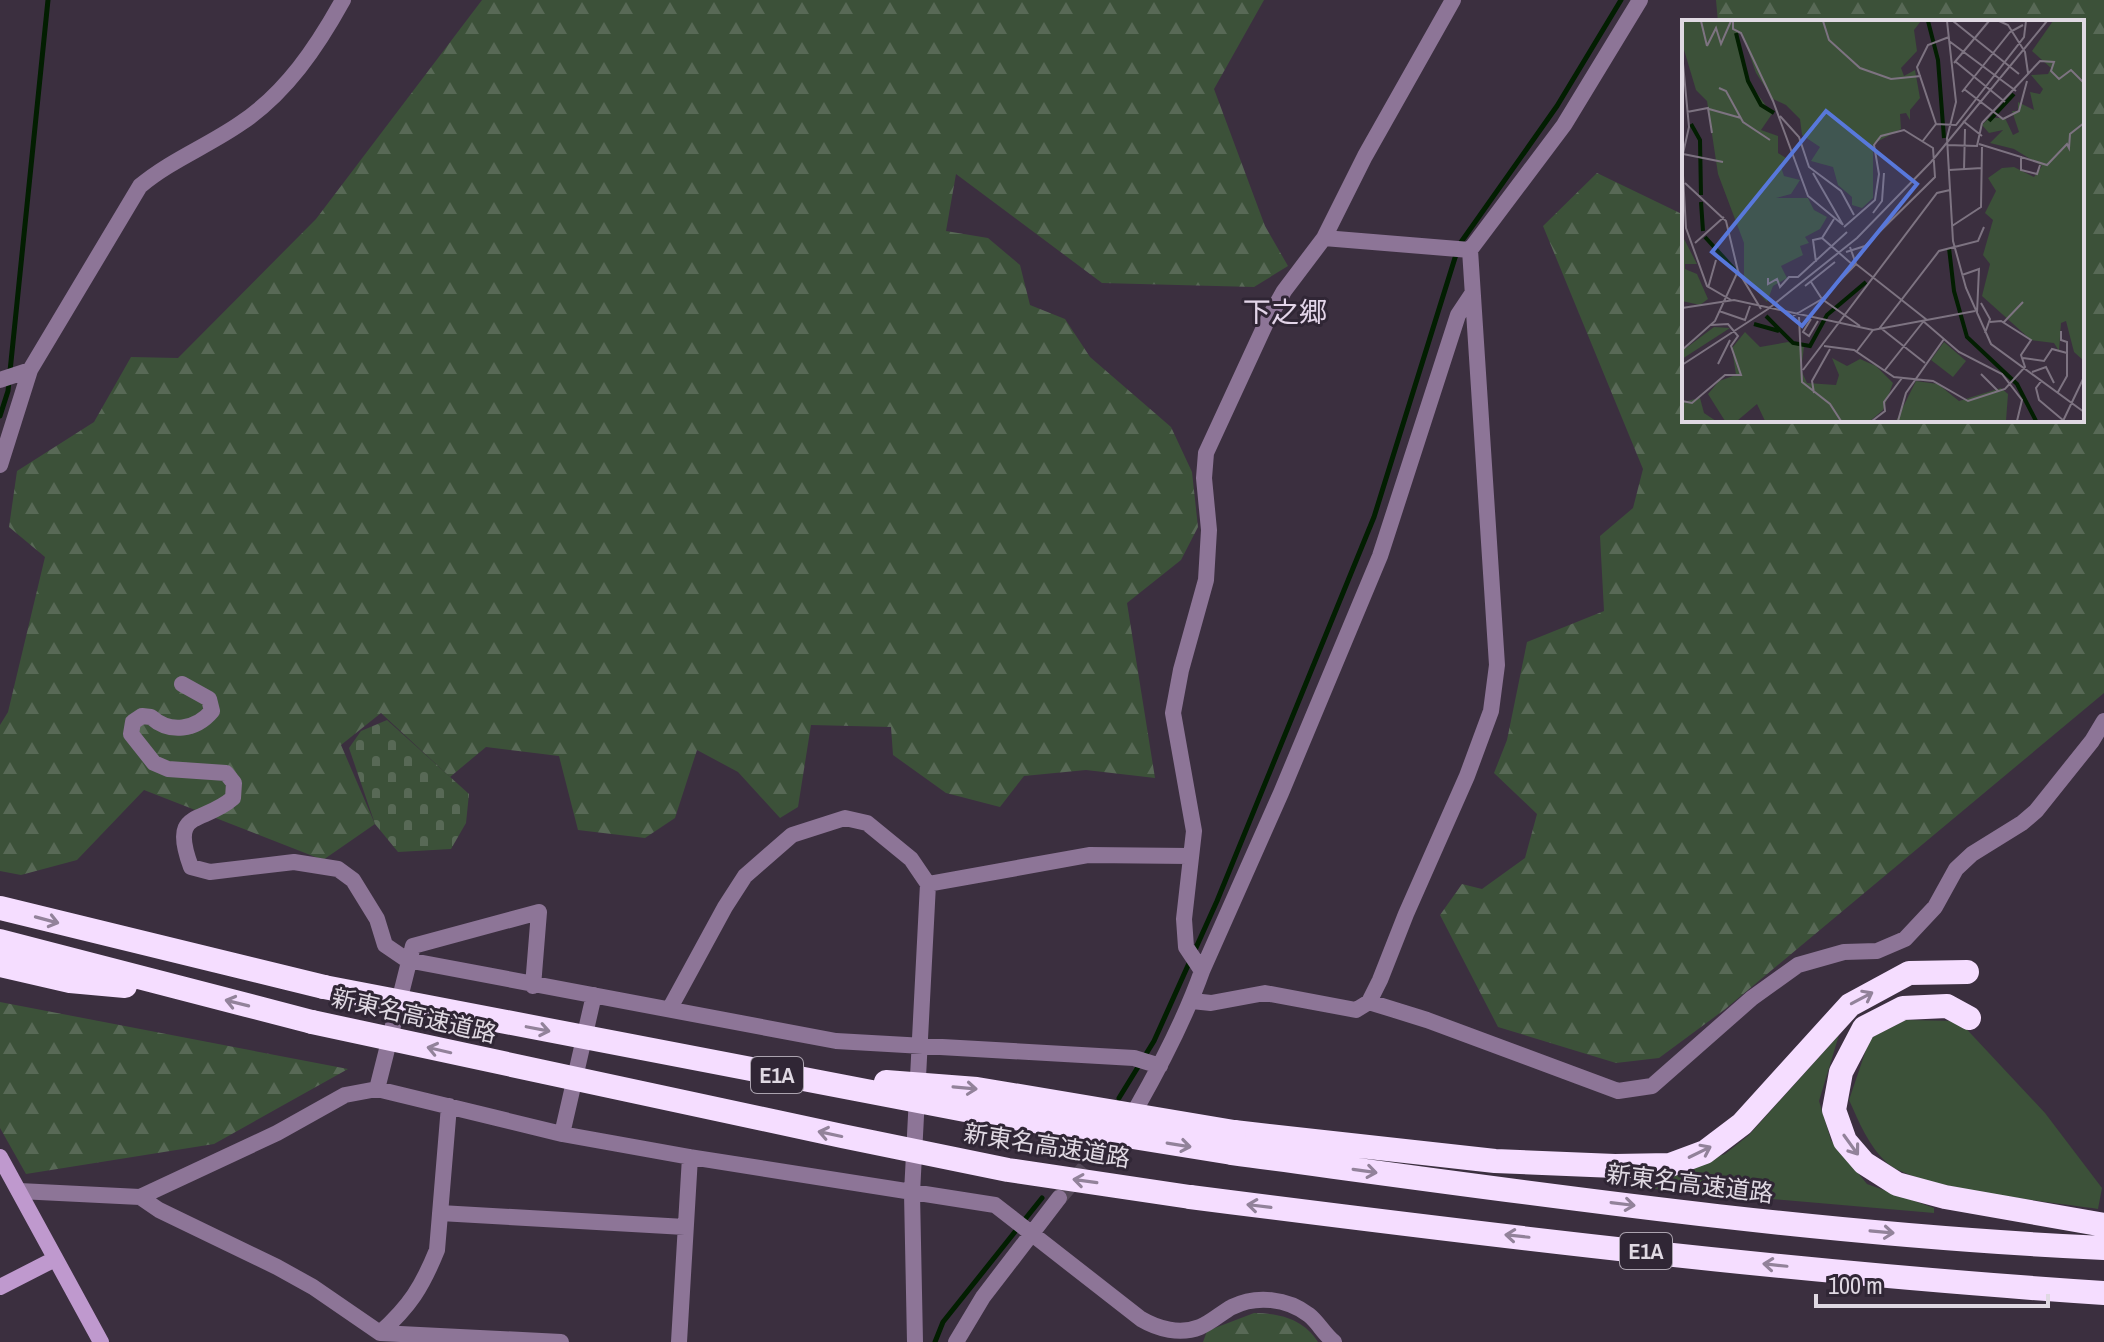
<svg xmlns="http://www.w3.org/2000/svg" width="2104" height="1342" viewBox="0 0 2104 1342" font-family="'Archivo Narrow','Noto Sans JP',sans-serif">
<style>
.grass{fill:#3c5139}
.forest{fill:url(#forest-firs)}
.cemetery{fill:url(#cemetery-stones)}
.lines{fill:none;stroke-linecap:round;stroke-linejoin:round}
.stream{stroke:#021e01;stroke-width:5}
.street-tunnel{stroke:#544858;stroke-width:16;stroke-dasharray:16 8;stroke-linecap:butt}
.street{stroke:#8d7597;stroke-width:16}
.secondary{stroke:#bf99ce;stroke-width:16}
.highway{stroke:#f5ddff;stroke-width:24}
.highway-bridge{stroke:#f5ddff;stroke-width:24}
.oneway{stroke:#92829a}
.labels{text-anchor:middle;stroke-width:6;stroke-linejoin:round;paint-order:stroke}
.shield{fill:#302635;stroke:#aba3af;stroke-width:2}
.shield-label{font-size:22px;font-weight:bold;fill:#e0d9e3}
.street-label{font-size:24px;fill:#e0d9e3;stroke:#302635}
.quarter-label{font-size:28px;fill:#e3d5e9;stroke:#302635}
.inset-river{fill:none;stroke:#021e01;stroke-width:4}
.inset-road{fill:none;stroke:#7d7381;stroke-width:2}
.view{fill:#5878db;fill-opacity:0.15;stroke:#5878db;stroke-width:4}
.inset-edge{fill:none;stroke:#e0d9e3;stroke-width:4}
</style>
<defs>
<pattern id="forest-firs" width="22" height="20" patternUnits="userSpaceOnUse" patternTransform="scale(2)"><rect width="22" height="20" fill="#3c5139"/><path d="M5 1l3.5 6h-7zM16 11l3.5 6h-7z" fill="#586956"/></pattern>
<pattern id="cemetery-stones" width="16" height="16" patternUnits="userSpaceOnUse" patternTransform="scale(2)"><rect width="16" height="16" fill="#3c5139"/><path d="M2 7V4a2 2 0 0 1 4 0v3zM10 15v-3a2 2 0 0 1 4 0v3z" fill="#586956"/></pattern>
</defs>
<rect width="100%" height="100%" fill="#3b2f3f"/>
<!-- grass -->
<path class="grass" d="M1906 1020 1959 1021 2045 1113 2102 1188 2098 1209C2053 1202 1917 1189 1887 1163 1869 1147 1859 1122 1849 1100L1870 1038Z
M1839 1035 1819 1101 1831 1140 1867 1184 1934 1208V1213L1655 1189 1656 1179 1725 1154 1749 1135Z"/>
<!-- forest -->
<path class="forest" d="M482 0H1264L1214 89 1265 226 1288 266 1254 287 1102 283 956 174 946 231 988 238 1020 265 1030 305 1065 319 1090 357 1171 427 1192 472 1198 527 1181 560 1127 603 1155 778 1086 770 1024 776 1000 807 946 793 893 755 891 727 811 725 798 807 780 818 738 772 697 750 675 818 645 838 578 830 559 756 486 747 450 777 381 713 341 745 375 824 323 860 144 790 77 860 21 875 0 871V725L8 712 45 557 9 527 17 471 94 422 131 357 178 358 316 219Z
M1716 0H2104V693L1724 1010 1659 1058 1616 1063 1498 1027 1440 915 1462 884 1482 889 1525 858 1537 814 1494 773 1507 740 1527 642 1604 611 1600 536 1633 508 1643 469 1543 226 1597 173 1684 215V420H2082V22H1718Z
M0 1002 348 1069 214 1144 26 1174 0 1128Z
M1254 1313C1279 1313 1304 1319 1318 1342H1203L1207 1331Z"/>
<!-- cemetery -->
<path class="cemetery" d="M387 720 469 794 466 823 451 849 398 852 375 824 349 748 361 731Z"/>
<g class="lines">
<!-- stream -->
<path class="stream" d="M0 416 8 391 48 0
M1119 1098 1154 1041 1217 901 1374 517 1459 245 1557 106 1621 0
M935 1342 943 1322 1042 1198"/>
<!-- street-tunnel -->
<path class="street-tunnel" d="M1059 1198 1118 1129"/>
<!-- street -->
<path class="street" d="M1324 238 1470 250
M0 380 30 370
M0 465 30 370 140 186C171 160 208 146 241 123 286 93 317 47 343 0
M182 684 209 699 212 711C196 730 170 734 151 717L142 716 133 722 131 734 154 763 168 769 226 773 234 783 233 798C202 825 169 808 191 867L210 872 294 862 338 869 353 880 377 919 385 945 407 960 836 1041 1134 1058 1160 1066
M928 884 1089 855 1189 856
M1202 971 1186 947 1184 919 1194 831 1173 713 1181 670 1206 580 1209 530 1204 478 1206 453 1266 323 1284 291 1324 238 1365 156 1453 0
M1192 1001 1211 1003 1265 993 1356 1010 1369 1002 1380 980 1406 914 1467 776 1491 711 1497 665 1470 250 1564 125 1640 0
M1369 1002 1427 1020 1618 1091 1652 1086 1752 998 1798 965 1844 952 1877 951 1905 939 1935 907 1956 869 1972 854 2022 823 2036 811 2092 741 2104 721
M670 1008 725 907 745 876 792 835 845 818 867 823 911 859 928 884 912 1193 915 1342
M377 1089 562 1134 690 1157 995 1205 1141 1319C1158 1329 1180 1335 1200 1327 1212 1322 1221 1313 1232 1307 1256 1295 1287 1298 1309 1315 1318 1322 1324 1334 1334 1342
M1137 1107C1162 1063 1185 1019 1202 971L1281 793 1380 556 1458 315 1472 294
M562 1134 594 995
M19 1191 140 1197 277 1133 345 1095 377 1089 413 946 539 912 533 986
M140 1197 159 1210 277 1267 313 1287 380 1333 561 1342
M440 1213 685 1227
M380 1333C410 1306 422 1287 437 1250L449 1106
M679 1342 690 1157
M956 1342 983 1297 1059 1198"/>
<!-- secondary -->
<path class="secondary" d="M0 1157 101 1342
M0 1287 55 1259"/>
<!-- highway -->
<path class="highway" d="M0 908 324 987
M0 941 312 1022
M0 965 70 981 125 986
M1969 1018 1947 1006 1903 1008 1864 1028 1841 1072 1834 1110 1845 1141 1864 1163 1897 1184 1945 1197 2104 1225
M1234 1132 1495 1161 1615 1166 1670 1165 1705 1152 1742 1124 1850 1005 1909 973 1967 972
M1232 1153C1522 1192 1812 1235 2104 1248
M1190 1197C1494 1236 1799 1273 2104 1293"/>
<!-- highway-bridge -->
<path class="highway-bridge" d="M324 987 965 1110 1232 1153
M312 1022 842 1136 1008 1170 1190 1197
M886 1082 977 1089 1234 1132"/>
</g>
<!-- one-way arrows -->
<defs><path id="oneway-shaft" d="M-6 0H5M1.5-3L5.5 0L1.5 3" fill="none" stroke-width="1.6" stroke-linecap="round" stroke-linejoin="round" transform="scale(2)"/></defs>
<g class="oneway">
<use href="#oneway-shaft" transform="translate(47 920) rotate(15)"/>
<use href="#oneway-shaft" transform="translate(1862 998) rotate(-28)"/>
<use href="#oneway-shaft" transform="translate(237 1003) rotate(-166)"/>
<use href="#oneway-shaft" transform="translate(538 1029) rotate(11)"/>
<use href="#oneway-shaft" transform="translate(439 1050) rotate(-167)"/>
<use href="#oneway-shaft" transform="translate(965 1088) rotate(5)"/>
<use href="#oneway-shaft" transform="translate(830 1134) rotate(-168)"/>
<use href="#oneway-shaft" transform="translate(1179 1145) rotate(9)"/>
<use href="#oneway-shaft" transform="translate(1851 1145) rotate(54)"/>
<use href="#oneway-shaft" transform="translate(1700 1152) rotate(-26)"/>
<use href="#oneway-shaft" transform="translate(1365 1171) rotate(8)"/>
<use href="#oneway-shaft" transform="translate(1085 1181) rotate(-172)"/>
<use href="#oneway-shaft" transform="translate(1623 1204) rotate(7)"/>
<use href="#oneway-shaft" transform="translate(1259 1206) rotate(-173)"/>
<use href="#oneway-shaft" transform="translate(1882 1232) rotate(5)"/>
<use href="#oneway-shaft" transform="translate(1517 1236) rotate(-174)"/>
<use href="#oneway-shaft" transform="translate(1775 1265) rotate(-174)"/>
</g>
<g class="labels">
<!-- shield labels -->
<g class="shield">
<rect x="751" y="1057" width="52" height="36" rx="6"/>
<rect x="1620" y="1233" width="52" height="36" rx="6"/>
</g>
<g class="shield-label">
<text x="777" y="1083">E1A</text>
<text x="1646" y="1259">E1A</text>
</g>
<!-- street labels -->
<g class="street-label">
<text transform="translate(414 1016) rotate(13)" y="8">新東名高速道路</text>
<text transform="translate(1047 1146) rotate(9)" y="8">新東名高速道路</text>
<text transform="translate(1690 1184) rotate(7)" y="8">新東名高速道路</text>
</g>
<!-- quarter labels -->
<g class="quarter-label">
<text x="1285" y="322">下之郷</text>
</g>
</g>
<!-- overview -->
<g transform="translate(1682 20)">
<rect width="402" height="402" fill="#3b2f3f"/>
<path d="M262 322 284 341 271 357 249 340Z" fill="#3c5139"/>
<path d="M0 1H239L232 10 235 31 219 48 222 56 233 50 238 78 228 90V100L224 93 218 94 219 109 191 124V178L180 188 170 185V177L156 165 151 147 129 141 138 127 120 115 118 99 104 85 91 79 74 53 60 13 54 14 66 61 90 94 79 110 96 116V133L104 138 98 144 102 156 118 160 109 174 94 178H126L132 190 145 197 138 209 123 217 127 223 118 226 121 235 99 246 105 258 91 266 85 282 62 257V223L36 154 25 81 14 70 0 23ZM371 1H402V341L392 332 384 301 379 303 377 331 372 323 349 320 300 276 308 244 301 235 311 200 303 193 314 171 306 158 320 148 332 147 352 157 360 146 332 129 308 123 321 110 307 113 300 105 307 98H323L331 115 337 112 330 91H336V82L352 90 348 72 358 74 361 69 349 55 366 54 369 48 350 31ZM0 215 15 244H3V249L15 254 26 279 18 285 0 281ZM32 307 48 308 0 339V331ZM63 312 78 327 106 322 122 327 119 350 125 363 154 365 157 355 150 338 165 346 178 339 194 346 211 363 201 390 188 401H83L75 384 55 401H43L26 374 37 361 54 355 50 328ZM234 361 256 364 277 381 319 368 326 374 324 401H214ZM18 378 22 393 34 401H0V382Z" fill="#3c5139"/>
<path class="inset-river" d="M246 1 256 40 262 118M54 13 66 61 79 85 92 93M307 101 332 74M9 104 18 120 19 175M19 182 21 211M23 217 54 251M267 228 272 271 285 317 335 364 354 401M84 296 111 323 128 326 145 295 184 262M72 304 97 311"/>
<path class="inset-road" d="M19 1 25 26M51 1V9L59 13 91 81 126 176 160 204M141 1 147 20 178 48 209 59 239 56M265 1 274 82 265 118 271 221 284 268 309 324 402 392M271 1 337 54M317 1 326 5 343 32 346 53M267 21 334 71M25 26 34 8 39 24 49 1M0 33 7 107 0 138 4 208 25 266 49 280M274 42 323 82M272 43 307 1M37 68 44 71 61 102 88 120M282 69 321 99 337 91 345 61M280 72 328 12 341 5M27 89 59 98M5 92 26 88 30 113M98 96 117 117 127 147 159 171 172 195M281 101 300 116M300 103 358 41 372 42 369 51 377 59 389 50 402 63M254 104 235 47 246 25 267 17M240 122 254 104 274 105 342 17 344 1M297 124 365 145 385 124 387 128 388 114 402 103M265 125 295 126 300 103M1 134 41 142M339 136V150L355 154 358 145M267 150 300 148M282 150 283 109M131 153 161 205M3 163 44 201 56 251 79 289M191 193 200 181 202 153M270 206 299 187 300 127M162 207 193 180 197 154 192 125 199 116 222 110 251 128 253 157 183 226 164 232M140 218 171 245M13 223 42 197M168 227 174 244 245 300M134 242 131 220 140 218 152 199M280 255 297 249 295 293M86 258V264L95 259 98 267 107 257H116L165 212M129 262 140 279 178 306M123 266 153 242M26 268 34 240M299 283 308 299 303 313M0 288 52 280 191 310 293 291M37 291 63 300 68 286M111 296 140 279 174 244M117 297 120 362 148 384 159 401M129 299 121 312 127 316 136 301M241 301 277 332 320 354 340 380 335 401M321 303 341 282M197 309 257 231 296 221 302 207M200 309 243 343M142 326 172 330 212 357 251 361 286 381 323 369 343 347 339 335 349 320 319 301 308 302M0 330 33 301 56 251M175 331 191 310M341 338 362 341 370 329 385 333M36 344 48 320M0 345 86 289 175 218 249 142 365 1M121 350 255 173 268 170M203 350 241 302M350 352 364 347 372 363M299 354 316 371M360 360 354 368 357 380 382 401M376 372 385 356V322L379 320V311M132 373 130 361 148 329M0 381 10 383 43 355H59L49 326 56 316 46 304 29 305M190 401 203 391 202 382 220 358M216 401 224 373 262 319M381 401 402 357"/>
<path class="view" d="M144 91 235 164 120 306 30 232Z"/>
<rect width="402" height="402" class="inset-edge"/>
</g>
<!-- scale -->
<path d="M1816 1294v12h232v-12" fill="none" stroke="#e0d9e3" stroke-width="4"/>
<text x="1828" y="1294" font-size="24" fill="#e0d9e3" stroke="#302635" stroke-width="6" paint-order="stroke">100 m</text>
</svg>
